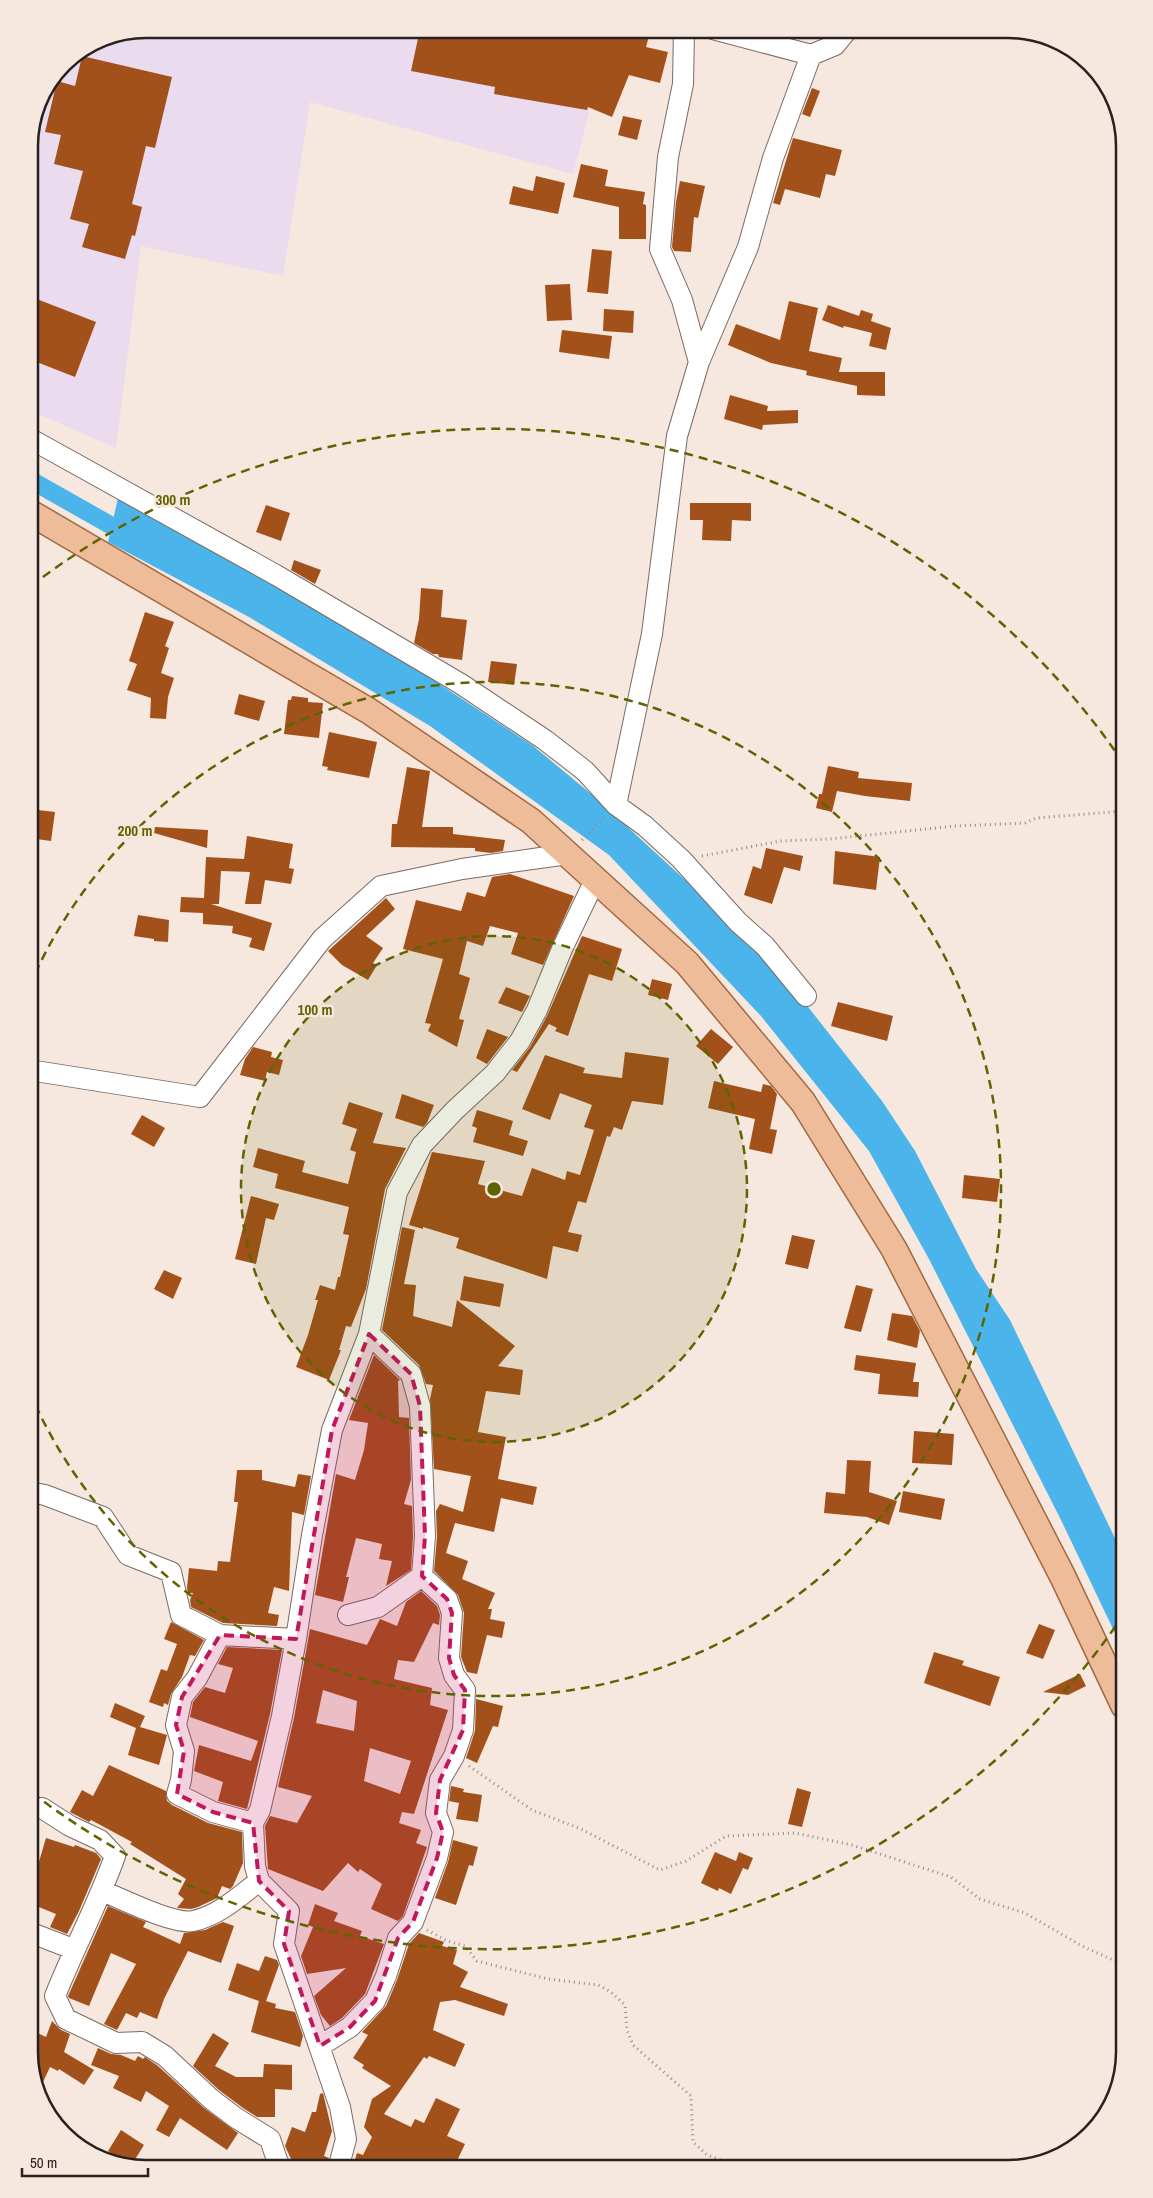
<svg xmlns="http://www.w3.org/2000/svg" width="1153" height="2198" viewBox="0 0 1153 2198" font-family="'Archivo Narrow',sans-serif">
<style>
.industrial{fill:#eadbee}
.water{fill:#4bb4eb}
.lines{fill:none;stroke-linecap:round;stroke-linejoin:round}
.canal{stroke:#4bb4eb;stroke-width:18}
.building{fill:#a2511b;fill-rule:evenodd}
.minor-casing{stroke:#796c65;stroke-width:22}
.major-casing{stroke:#a16942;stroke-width:28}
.path{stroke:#958b85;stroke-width:3;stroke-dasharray:1 4;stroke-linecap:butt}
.minor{stroke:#fff;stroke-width:20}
.major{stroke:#eebc99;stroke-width:25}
.marked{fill:#c2185b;fill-opacity:0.2;stroke:#c2185b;stroke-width:4;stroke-dasharray:10 6;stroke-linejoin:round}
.ring{fill:none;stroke:#5e6400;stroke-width:2.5;stroke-dasharray:9 6}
.rim{fill:none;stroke:#27221f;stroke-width:2.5}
.centre{fill:#5e6400;stroke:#f6e7df;stroke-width:2.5}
.ring-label{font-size:15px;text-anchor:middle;font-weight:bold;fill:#5e6400;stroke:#f6e7df;stroke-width:5;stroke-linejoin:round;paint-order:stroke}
</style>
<rect width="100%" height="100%" fill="#f6e7df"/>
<!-- industrial -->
<path class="industrial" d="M145 29H611L573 174 310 102 283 276 141 246 116 448 29 410V138L38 100 63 63 101 38Z"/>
<!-- water -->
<path class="water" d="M118 498 383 647 532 745 596 798 709 902 790 984 882 1101 915 1151 976 1269 1010 1320 1124 1557V1652L1062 1522 929 1259 869 1151 761 1016 609 855 430 726 249 617 108 542Z"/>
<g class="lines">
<!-- canal -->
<path class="canal" d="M29 479 133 538"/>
</g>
<!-- building -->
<path class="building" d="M420 29H651L646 47 668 52 660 83 629 75 612 117 588 107 587 110 494 94 495 87 411 71Z
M82 56 172 77 155 148 146 146 132 204 142 207 135 236 132 235 125 259 82 247 89 224 70 219 83 171 54 164 61 135 45 132 57 81 75 86Z
M812 88 820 91 810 117 802 114Z
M623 116 642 120 637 140 618 135Z
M793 138 842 150 835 176 826 174 820 198 785 189 780 205 773 203Z
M581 164 608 170 605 186 645 192 643 204 646 205V239H619V207L573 197Z
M536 176 565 183 558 214 509 204 513 186 533 191Z
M680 181 705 186 698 218 694 217 691 252 674 251 672 247 676 202Z
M592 249 612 251 608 294 587 292Z
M570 284 572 320 547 321 545 285Z
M29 296 96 322 75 377 29 359Z
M789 301 818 308 809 351 842 358 839 372H885V396L857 395V386L806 375 807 371 771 363 728 345 736 324 780 340Z
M828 305 859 316 861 310 873 314 871 321 891 328 886 350 869 346 872 333 844 326 843 328 822 320Z
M604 309 634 311 633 333 603 331Z
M562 330 612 336 609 359 559 352Z
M730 395 768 406 767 411 798 410V423L763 425 762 430 724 419Z
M690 503H751V521L732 520 731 541 702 540 703 520H690Z
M266 505 290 513 281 541 256 532Z
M294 560 321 570 315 584 291 570Z
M421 588 443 590 441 617 467 620 462 660 439 657 438 654H433L414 643 419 619Z
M145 612 174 622 165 646 169 648 161 673 174 678 168 697 166 719 150 718 151 698 127 690 137 664 129 661Z
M491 661 517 664 514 685 488 682Z
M239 694 265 701 259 721 234 714Z
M292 696 308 698V702L323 703 319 738 284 734 288 700H291Z
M329 732 377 742 369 778 327 770 328 767 322 766Z
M828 766 859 772 858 778 912 783 910 801 865 796 837 791 832 812 816 808 819 794H822Z
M407 767 430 771 422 827H453V834L505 840 503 851 491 853 475 851V848L391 847 392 824H397Z
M29 809 55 812 51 841 29 838Z
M155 827 208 830 207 848 154 833Z
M247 836 293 844 289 868 294 869 291 884 265 880 261 904H245L250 872 221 871 219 904H211L272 923 264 951 249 947 252 938 232 933 233 926 203 924V913L180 912 181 897 204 898 206 857 244 859Z
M766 848 803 856 800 871 784 867 772 904 744 895 753 866 761 869Z
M835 851 880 857 876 890 833 884Z
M510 874 574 896 543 965 511 954 518 933 490 926 483 946 467 941 459 974 470 978 459 1019 464 1020 457 1047 428 1031 431 1024 425 1023 443 959 403 949 416 900 461 911 467 892 485 897 492 877Z
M386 898 395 909 366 936 383 948 373 963 377 965 368 980 342 965 328 951Z
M138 915 169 920 168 942 154 941V939L134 936Z
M582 936 622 949 612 981 589 974 568 1036 555 1031 557 1028 549 1024 517 1072 512 1070 530 1047 547 1016Z
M652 979 672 984 668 1000 648 995Z
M506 987 530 996 522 1012 498 1003Z
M838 1002 893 1016 887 1041 831 1026Z
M487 1029 508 1037 487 1064 476 1058Z
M711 1029 733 1047 718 1064 696 1046Z
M253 1047 272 1052 271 1057 283 1060 279 1075 267 1072 265 1081 240 1075 245 1059Z
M625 1052 669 1058 663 1105 632 1101 622 1130 614 1127 610 1137 607 1136 586 1203 578 1201 568 1232 582 1235 578 1252 553 1246 547 1279 456 1248 459 1238 423 1227V1229L409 1225 432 1152 485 1161 478 1184 522 1196 532 1168 565 1180 567 1171 580 1175 594 1130 584 1127 592 1105 560 1093 550 1120 522 1109 545 1055 585 1068 583 1073 622 1078Z
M714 1081 761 1092 763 1084 771 1086 777 1094 770 1129 777 1130 772 1154 749 1149 755 1119 708 1108Z
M402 1094 434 1105 427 1123 423 1127 395 1118Z
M349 1102 383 1113 373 1143 406 1148 385 1189 366 1289 351 1327 346 1326 339 1350H341L329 1380 296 1367 308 1335 318 1300H315L320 1285 335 1290 338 1277H340L349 1235 343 1234 349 1207 275 1188 278 1174 253 1167 258 1148 305 1161 302 1172 348 1184 356 1152 350 1150 357 1129 342 1124Z
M477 1110 513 1121 509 1135 528 1141 523 1156 473 1142 477 1128 472 1126Z
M142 1115 165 1128 154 1147 131 1134Z
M964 1175 1000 1179 997 1202 962 1198Z
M251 1196 279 1204 274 1220 266 1218 256 1264 235 1259Z
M402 1227 415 1230 404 1284 416 1285 413 1316 452 1327 457 1300 515 1346 498 1366 523 1370 520 1395 486 1391 478 1432 506 1437 498 1479 537 1487 533 1505 501 1498 494 1532 455 1523 446 1553 468 1561 462 1579 495 1593 488 1609H492L490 1619 505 1622 502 1638 487 1635 477 1674 467 1672 461 1657 464 1613 458 1595 434 1571 437 1537 436 1511 440 1504 463 1512 471 1476 434 1469 430 1399 433 1385 426 1384 419 1365 382 1330Z
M792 1235 815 1240 808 1269 785 1264Z
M164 1270 182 1278 173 1299 154 1289Z
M464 1276 504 1284 500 1307 460 1300Z
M856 1285 873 1289 861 1332 844 1328Z
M892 1313 912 1316 920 1331 917 1348 887 1340Z
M374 1355 400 1380 398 1381 399 1417 409 1418 411 1480 404 1504 412 1506 413 1536 411 1570 386 1586 392 1561 379 1559 382 1544 356 1538 346 1577H349L343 1602 315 1595 336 1474 355 1480 364 1450 368 1423 349 1420Z
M856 1355 916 1363 913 1382H919L918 1397 878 1394 880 1374 854 1370Z
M914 1431 954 1434 952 1465 912 1463Z
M847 1460 871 1461 869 1492 897 1501 889 1525 867 1517 824 1513 826 1492 845 1494Z
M237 1470H262V1480L295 1487 298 1474 311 1476 304 1515 292 1512 289 1591 274 1587 268 1613 279 1615 277 1626 223 1623 191 1607 190 1600 193 1593H188L187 1588 189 1568 217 1571 218 1561 230 1562 238 1502H234Z
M903 1491 945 1499 941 1520 899 1512Z
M421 1591 437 1606 440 1615 439 1625 433 1623 414 1662 398 1660 394 1679 432 1688 430 1705 448 1710 414 1814 402 1812 399 1823 421 1830 416 1843 427 1847 403 1916 398 1921 371 1909 382 1884 360 1869 358 1872 348 1863 323 1891 268 1869 265 1826 270 1816 297 1823 312 1796 278 1787 294 1718 310 1629 367 1645 380 1619 397 1626 406 1602ZM323 1690 357 1701 354 1731 316 1723ZM370 1748 411 1761 400 1794 364 1781Z
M171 1622 204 1640 195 1656 190 1655 182 1677 171 1694 168 1705 164 1703 163 1707 149 1702 161 1669 167 1671 177 1644 164 1639Z
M1039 1624 1055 1630 1043 1659 1026 1653Z
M227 1647 282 1650 270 1714 247 1809 218 1801 223 1782 194 1771 199 1745 251 1761 258 1741 190 1717 193 1702 205 1687 225 1693 233 1668 218 1664Z
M934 1652 964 1661 962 1665 1000 1677 990 1706 924 1683Z
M1080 1674 1086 1686 1068 1695 1043 1692Z
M476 1699 503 1706 498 1727 493 1726 477 1763 466 1758 475 1731Z
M115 1703 145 1716 140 1727 167 1735 159 1765 128 1755 136 1728 110 1717Z
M109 1765 166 1791 167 1801 172 1805 208 1823 242 1832 243 1863 233 1886 230 1889 222 1886 217 1898 198 1907 191 1909 177 1908 184 1899 178 1894 186 1879 130 1844 132 1842 91 1820 89 1822 70 1812 82 1790 93 1796Z
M451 1786 464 1789 463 1792 482 1795 478 1822 456 1819 459 1803 449 1801Z
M797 1788 811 1792 802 1827 788 1824Z
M46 1838 74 1847 75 1845 96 1853 101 1859 79 1911 67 1934 50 1927 56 1914 29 1903V1861L38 1865Z
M453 1840 478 1847 473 1866 469 1865 456 1905 435 1898 448 1862Z
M715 1852 736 1861 739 1852 753 1858 748 1870 743 1868 731 1894 719 1888 718 1891 701 1883Z
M315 1904 338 1913 334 1921 362 1931 360 1936 384 1944 365 1994 342 2018 330 2026 321 2015 314 1996 346 1968 307 1974 301 1956 313 1927 308 1925Z
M108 1906 146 1922 143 1927 180 1944 184 1933 205 1930 223 1922 234 1926 221 1963 188 1951 164 1999 157 2019 140 2012 137 2018 126 2013 117 2030 104 2024 136 1964 111 1953 89 2006 69 1998 68 1996Z
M419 1933 444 1942 442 1946 457 1950 453 1964 468 1972 460 1987 508 2004 504 2016 455 2000 440 2002 433 2030 465 2044 455 2067 429 2056 427 2059 424 2057 384 2114 411 2127 415 2119 424 2123 436 2098 460 2109 447 2136 465 2144 453 2169H444L428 2162 426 2169H352L357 2153 363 2155 372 2137 364 2127 372 2099 391 2086 362 2068 364 2065 353 2058 368 2035 362 2032 386 2006 397 1980 409 1944Z
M265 1956 277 1960 279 1965 266 2001 276 2004 275 2008 295 2012 303 2036 300 2047 251 2032 259 2001 228 1990 237 1963 259 1971Z
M52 2021 61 2030 70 2034 64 2052 94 2070 84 2085 59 2069 58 2071 50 2067 37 2095 29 2053V2029L46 2037Z
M213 2033 229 2043 215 2066 236 2077H263L264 2064 292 2065V2090L275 2089V2117H257L243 2108 219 2090 193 2066Z
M98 2048 111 2054 121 2055 135 2061 138 2056 143 2059 145 2057 158 2066 204 2108 238 2133 227 2150 180 2118 169 2137 156 2130 169 2106 146 2091 141 2102 113 2088 119 2076 91 2065Z
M323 2093 332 2131 324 2156 329 2158 324 2169H312L292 2161 285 2146 292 2127 305 2132 312 2112H316L320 2094Z
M121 2130 144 2145 131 2166 108 2151Z"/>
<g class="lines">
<!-- minor casing -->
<g class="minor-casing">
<path id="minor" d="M684 29 683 84 668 157 660 249 682 300 699 362
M713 29 811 55 835 45 848 29
M29 438 276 575 461 684 545 740 585 771 616 805 645 826 681 859 738 922 765 946 806 996
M616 805 652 634 677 436 699 362 748 247 773 158 811 55
M29 1070 200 1097 322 939 381 886 462 869 568 854
M29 1492 45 1495 103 1517 128 1555 171 1572 181 1615 220 1635
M348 1615 378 1607 422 1576
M42 1808 70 1826 100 1840 115 1856C98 1904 74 1948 55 1996L66 2019 116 2043 142 2042 165 2056 211 2099 236 2118 270 2139 278 2163 283 2169
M253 1823 213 1812 177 1794 181 1780 184 1751 176 1725 182 1697 197 1678 220 1635 296 1639
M102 1891C123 1899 173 1925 193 1921 218 1916 240 1896 259 1881
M29 1932 73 1949
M320 2046 350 2027 375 2001 386 1976 398 1938 413 1922 437 1858 443 1832 436 1813 440 1780 454 1756 463 1730 465 1690 454 1675 449 1658 452 1613 447 1599 422 1576 425 1536 420 1406 411 1374 369 1334
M338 2169 346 2139 340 2107 284 1944 289 1911 259 1881 255 1866 253 1823 260 1810 282 1716 296 1639 312 1535 332 1430 369 1334 397 1192 422 1145 455 1110 495 1073 520 1041 537 1010 562 949 595 880"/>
</g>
<!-- major casing -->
<g class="major-casing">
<path id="major" d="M29 512 369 711 531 821 687 963 803 1102 894 1249 1063 1577 1124 1706"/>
</g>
<!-- path -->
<path class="path" d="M582 840 604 818
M702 856 781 841 829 839 956 826 1025 823 1036 818 1124 811
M469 1766 532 1810 581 1829 660 1870 686 1861 726 1836 795 1833 852 1845 951 1877 980 1899 1025 1913 1082 1946 1124 1965
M427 1930 447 1941 465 1946 477 1961 548 1979 598 1985 611 1992 625 2005 627 2030 633 2045 691 2096 693 2142 707 2155 747 2169"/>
<!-- minor -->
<use href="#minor" class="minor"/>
<!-- major -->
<use href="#major" class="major"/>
</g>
<!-- marked area -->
<path class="marked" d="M369 1334 411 1374 420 1406 425 1536 422 1576 447 1599 452 1613 449 1658 454 1675 465 1690 463 1730 440 1780 436 1813 443 1832 437 1858 413 1922 398 1938 375 2001 350 2027 320 2046 284 1944 289 1911 259 1881 253 1823 213 1812 177 1794 184 1751 176 1725 182 1697 220 1635 296 1639 332 1430Z"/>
<!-- distance rings -->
<circle cx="494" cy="1189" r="253" fill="#5e6400" fill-opacity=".12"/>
<g class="ring">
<circle cx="494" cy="1189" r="253"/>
<path d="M29 987A507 507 0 1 1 29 1391"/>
<path d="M1124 1614A760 760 0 0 1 31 1792M31 586A760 760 0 0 1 1124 764"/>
</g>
<!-- crop -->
<path d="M0 0H1153V2198H0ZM146 38H1008A108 108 0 0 1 1116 146V2052A108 108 0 0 1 1008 2160H146A108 108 0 0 1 38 2052V146A108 108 0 0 1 146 38Z" fill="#f6e7df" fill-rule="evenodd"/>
<path class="rim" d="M146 38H1008A108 108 0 0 1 1116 146V2052A108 108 0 0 1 1008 2160H146A108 108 0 0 1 38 2052V146A108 108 0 0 1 146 38Z"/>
<circle cx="494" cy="1189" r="8" class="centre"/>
<g class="ring-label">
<text x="173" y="505">300 m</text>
<text x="135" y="836">200 m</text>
<text x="315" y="1015">100 m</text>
</g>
<!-- scale -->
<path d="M22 2168v8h126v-8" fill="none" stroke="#27221f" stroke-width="2.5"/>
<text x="30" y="2168" font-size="15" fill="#27221f" stroke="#f6e7df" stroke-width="4" paint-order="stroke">50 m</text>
</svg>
